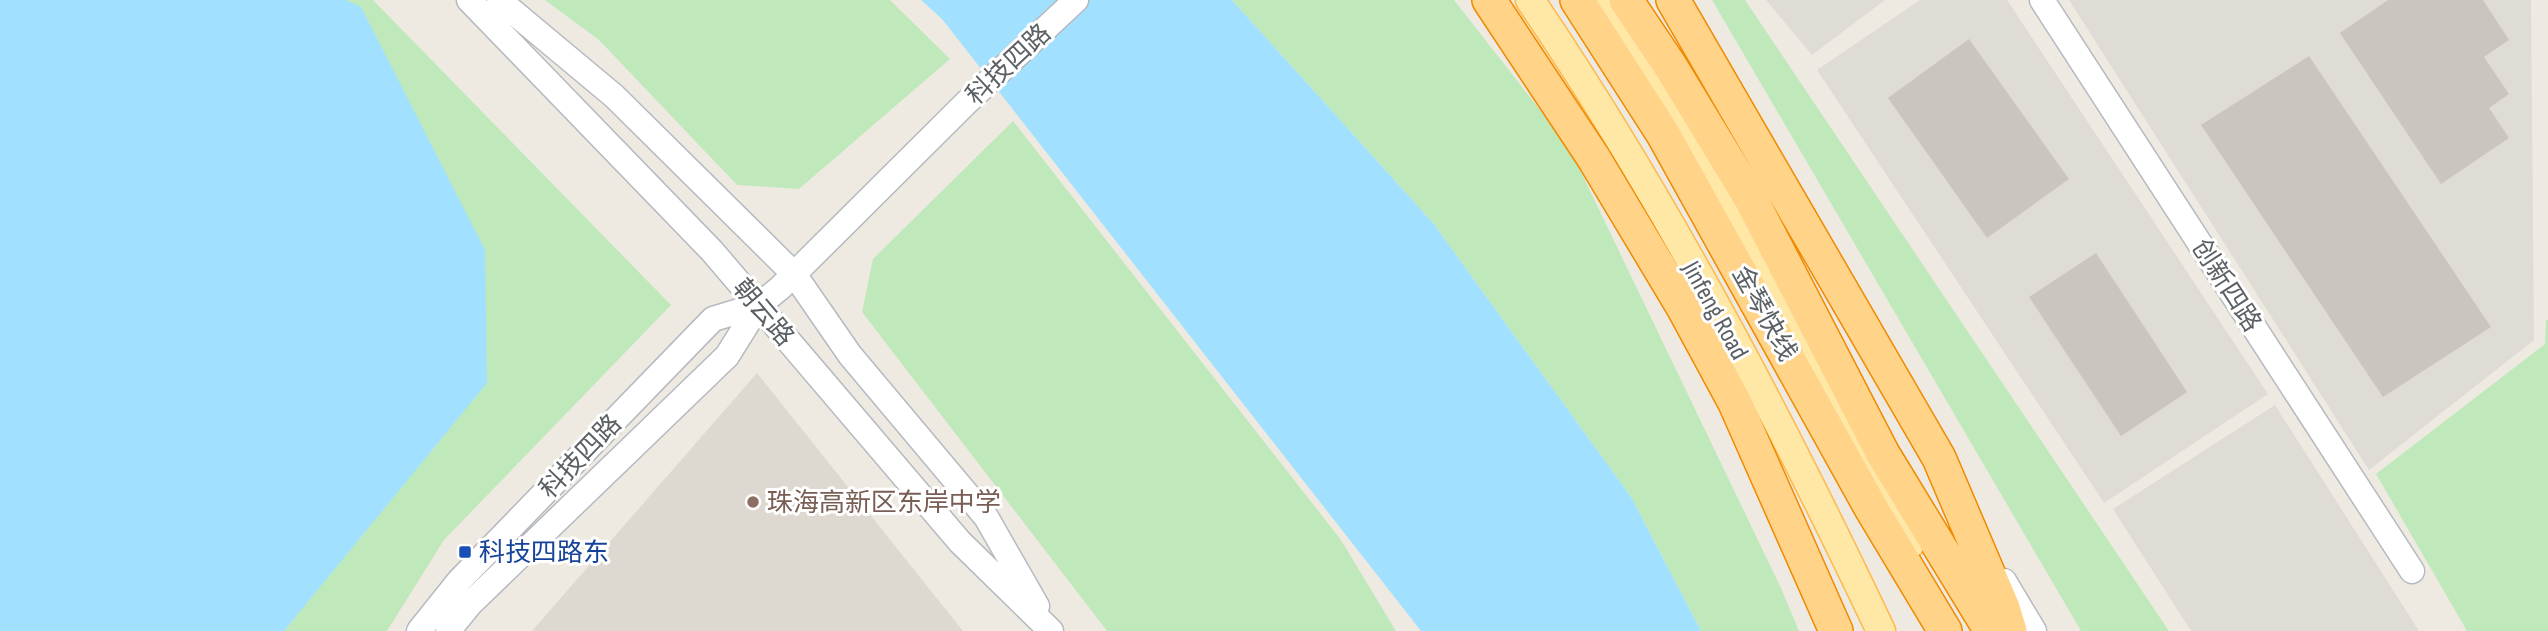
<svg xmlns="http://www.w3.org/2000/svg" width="2548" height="631" viewBox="0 0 2548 631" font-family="'Sofia Sans Condensed','Noto Sans SC',sans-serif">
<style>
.industrial{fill:#dfdcd6}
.education{fill:#ded9d0}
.green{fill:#c0e9bb}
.water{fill:#a1e1ff}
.building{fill:#cac5be}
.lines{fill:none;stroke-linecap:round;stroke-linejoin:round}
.secondary-casing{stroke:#b5bac0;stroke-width:27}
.primary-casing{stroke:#ffb84a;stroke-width:31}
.highway-casing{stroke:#f08a00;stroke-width:36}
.secondary{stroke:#fff;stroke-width:24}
.primary{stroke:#ffe7a6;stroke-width:28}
.highway{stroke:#ffd388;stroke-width:33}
.education-dot{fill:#8d6e63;stroke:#fff;stroke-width:2.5}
.transit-dot{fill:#1a4fb4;stroke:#fff;stroke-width:2.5}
.labels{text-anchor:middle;stroke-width:6;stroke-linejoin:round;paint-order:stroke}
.street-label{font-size:26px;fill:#5a6064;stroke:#fff}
.education-label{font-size:26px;fill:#785e54;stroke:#fff;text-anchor:start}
.transit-label{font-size:26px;fill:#164399;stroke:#fff;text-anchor:start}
</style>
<rect width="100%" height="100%" fill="#efeae1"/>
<!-- industrial -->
<path class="industrial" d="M1766 0H1885L1812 55Z
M1920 0H2007L2268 394 2104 503 1817 70Z
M2069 0H2531L2534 340 2369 470Z
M2275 405 2419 631H2191L2113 509Z"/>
<!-- education -->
<path class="education" d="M757 373 963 631H532Z"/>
<!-- green -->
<path class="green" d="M0 0H373L671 305 444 540 387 631H0Z
M545 0H890L950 59 799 189 737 185 599 40Z
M1232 0H1454L1569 147 1781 588 1799 631H1701L1631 497 1433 223Z
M1712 0H1745L2169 631H2081Z
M1013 121 1341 540 1396 631H1107L862 312 873 259Z
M2546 320H2548V631H2467L2376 474 2545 344Z"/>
<!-- water -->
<path class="water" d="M0 0H346L361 7 485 250 487 383 284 631H0Z
M921 0H1232L1433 223 1631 497 1701 631H1421L942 19Z"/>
<!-- building -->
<path class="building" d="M2388 0H2483L2509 40 2484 57 2509 94 2489 108 2509 138 2441 184 2340 33Z
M1969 39 2069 179 1987 238 1888 98Z
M2309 56 2491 327 2383 397 2201 125Z
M2096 253 2187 392 2121 436 2029 297Z"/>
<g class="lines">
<!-- secondary casing -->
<g class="secondary-casing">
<path id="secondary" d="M469 0 712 251 960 542 1051 631
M499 0 614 96 794 274 850 355 986 517 1037 606
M2042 0 2412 571
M2004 581 2034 631
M419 631 459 581 713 319 759 305
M448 631 471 603 727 356 759 305 780 288 967 102 1076 0"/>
</g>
<!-- primary casing -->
<g class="primary-casing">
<path id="primary" d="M1530 0C1665 199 1778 414 1881 631
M1608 0 1759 264 1910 544"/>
</g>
<!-- highway casing -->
<g class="highway-casing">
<path id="highway" d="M1489 0 1593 157 1683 307 1735 403 1836 631
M1577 0 1663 134 1871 508 1945 631
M1626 0 1671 67 1751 199 1883 454 1991 631
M1673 0 1939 458 2003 608 2010 631"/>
</g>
<!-- secondary -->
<use href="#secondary" class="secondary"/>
<!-- primary -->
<use href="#primary" class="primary"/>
<!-- highway -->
<use href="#highway" class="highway"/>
</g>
<!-- markers -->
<circle class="education-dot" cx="753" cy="502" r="7"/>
<rect class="transit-dot" x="458" y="545" width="14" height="14" rx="3.5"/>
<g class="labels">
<!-- street labels -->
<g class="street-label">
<text transform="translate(1008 64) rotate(-43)" y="9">科技四路</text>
<text transform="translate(2227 285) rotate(57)" y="9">创新四路</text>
<text transform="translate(1716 310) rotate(61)" y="9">Jinfeng Road</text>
<text transform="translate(764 312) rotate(50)" y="9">朝云路</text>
<text transform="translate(1765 313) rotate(61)" y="9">金琴快线</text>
<text transform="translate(580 456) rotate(-46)" y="9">科技四路</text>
</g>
<!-- education labels -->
<g class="education-label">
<text x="767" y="511">珠海高新区东岸中学</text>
</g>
<!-- transit labels -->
<g class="transit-label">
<text x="479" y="561">科技四路东</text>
</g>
</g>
</svg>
